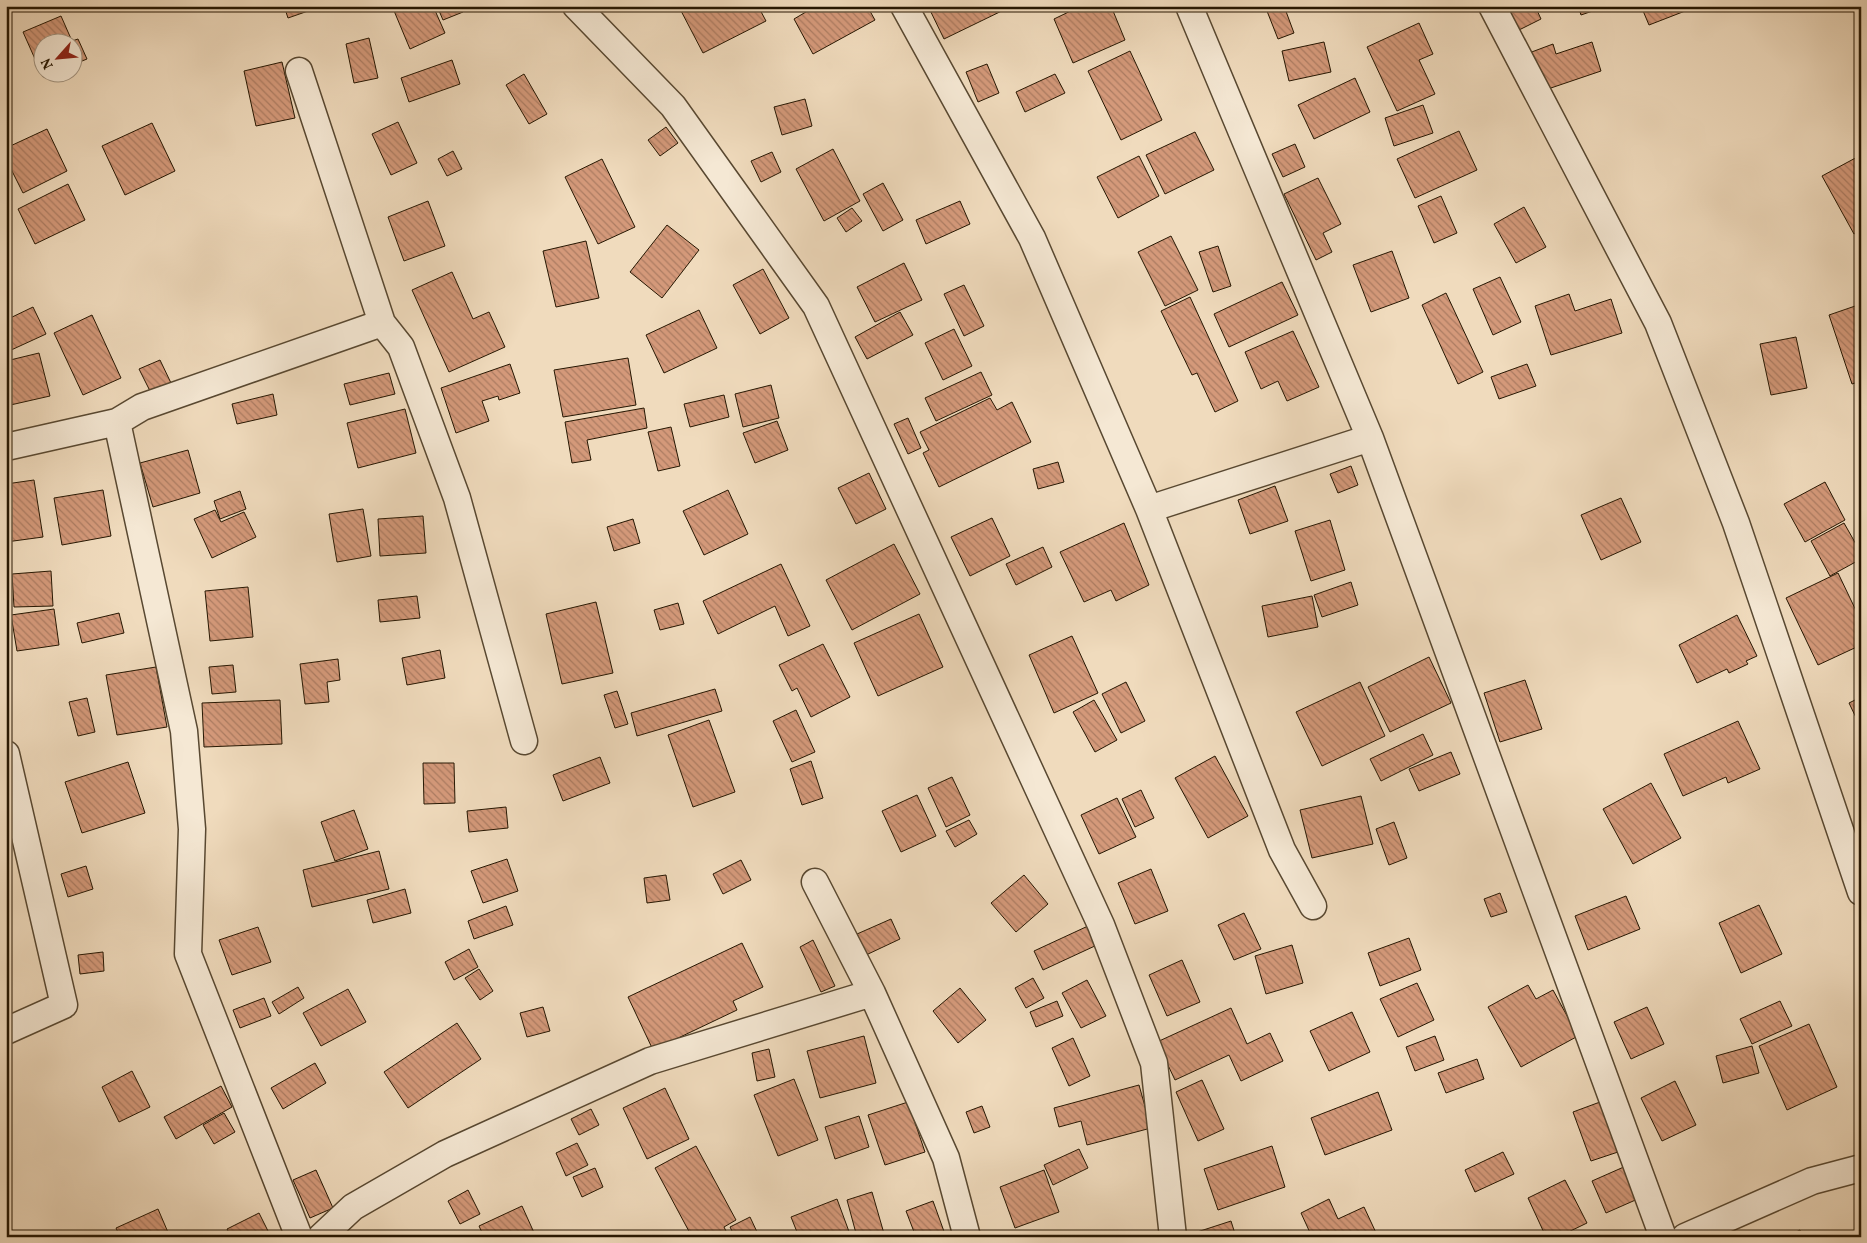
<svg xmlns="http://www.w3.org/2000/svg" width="1867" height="1243" viewBox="0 0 1867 1243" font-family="Vollkorn,serif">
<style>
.building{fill:url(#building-back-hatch);stroke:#261702}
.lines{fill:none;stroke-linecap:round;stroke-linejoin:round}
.street-casing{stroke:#584831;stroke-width:29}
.street{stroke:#f5e8d4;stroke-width:26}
</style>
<defs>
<pattern id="building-back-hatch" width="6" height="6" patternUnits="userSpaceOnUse" patternTransform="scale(1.25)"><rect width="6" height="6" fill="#d4997a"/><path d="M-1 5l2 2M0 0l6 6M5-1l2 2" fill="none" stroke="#ac7c62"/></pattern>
</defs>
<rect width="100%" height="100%" fill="#f0dbbd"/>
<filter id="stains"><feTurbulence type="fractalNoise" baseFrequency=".004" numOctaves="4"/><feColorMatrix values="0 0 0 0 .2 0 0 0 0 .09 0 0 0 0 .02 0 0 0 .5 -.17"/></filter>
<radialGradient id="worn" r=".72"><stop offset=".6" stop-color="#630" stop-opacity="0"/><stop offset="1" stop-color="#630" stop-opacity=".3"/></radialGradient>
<!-- building -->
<path class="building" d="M284 6H309L311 10 288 18Z
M392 6H433L445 33 410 49Z
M437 6H461L463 12 443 20Z
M682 6H758L766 21 703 53 679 7Z
M816 6H867L875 20 813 54 794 19Z
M928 6H1012L944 39Z
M1081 6H1111L1125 40 1073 63 1054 19Z
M1265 6H1284L1294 33 1278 39Z
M1505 6H1535L1541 19 1517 31Z
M1578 6H1607L1581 15Z
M1641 6H1698L1649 25Z
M61 16 72 41 78 39 87 59 72 65V42H42V72H54L43 77 23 32Z
M1419 23 1433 54 1419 60 1435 94 1397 111 1367 47Z
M369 38 378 78 354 83 346 44Z
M1324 42 1331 72 1289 81 1282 51Z
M1592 42 1601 71 1542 91 1529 53 1553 44 1556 54Z
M1130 51 1162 120 1121 140 1088 71Z
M452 60 460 84 409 102 401 78Z
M282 62 295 118 256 126 244 71Z
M987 64 999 93 978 102 966 72Z
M524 74 547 114 529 124 506 85Z
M1055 74 1065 93 1025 112 1016 92Z
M1355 78 1370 112 1314 139 1298 105Z
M805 99 812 126 782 135 774 107Z
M1423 105 1433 133 1394 146 1385 118Z
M398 122 417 163 391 175 372 134Z
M152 123 175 171 125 195 102 146Z
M666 127 678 143 660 156 648 140Z
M47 129 67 171 23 193 6 159V148Z
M1459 131 1477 170 1415 198 1397 159Z
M1195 132 1214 170 1165 194 1146 155Z
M1295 144 1305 167 1283 177 1272 154Z
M833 149 860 201 824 221 796 169Z
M453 151 462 169 447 176 438 159Z
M772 152 781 172 761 182 751 161Z
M1861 155V230L1854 234 1822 176Z
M1139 156 1159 196 1118 218 1097 177Z
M602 159 635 227 598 244 565 177Z
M1318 178 1341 224 1323 233 1332 252 1316 260 1284 194Z
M883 183 903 220 883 231 863 194Z
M68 184 85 220 35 244 18 209Z
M1441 196 1457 233 1434 243 1418 206Z
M428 201 445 246 404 261 388 217Z
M960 201 970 224 926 244 916 220Z
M1524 207 1546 247 1516 263 1494 224Z
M852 208 862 221 846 232 837 218Z
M667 225 699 250 662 298 630 272Z
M1171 236 1198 290 1165 306 1138 252Z
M586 241 599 298 556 307 543 251Z
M1218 246 1231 286 1213 292 1199 252Z
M1392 251 1409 298 1371 312 1353 265Z
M904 263 922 300 875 322 857 287Z
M763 269 789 318 760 334 733 285Z
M452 272 473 319 489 312 505 347 449 372 412 290Z
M1500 277 1521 322 1493 335 1473 289Z
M1282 282 1298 315 1229 347 1214 314Z
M964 285 984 326 964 336 944 294Z
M1446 293 1483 372 1458 384 1422 305Z
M1569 294 1575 311 1611 299 1622 333 1551 355 1535 306Z
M1190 297 1238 401 1215 412 1197 373 1192 375 1161 311Z
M1861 304V381L1852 384 1829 315Z
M33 307 46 334 9 351 6 346V320Z
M699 310 717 348 664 373 646 335Z
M900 312 913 335 867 359 855 337Z
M92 315 121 378 83 395 54 333Z
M954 329 972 366 943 380 925 343Z
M1293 331 1319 387 1287 401 1278 381 1261 389 1245 352Z
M1796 337 1807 388 1771 395 1760 344Z
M39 353 50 396 6 406V361Z
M628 358 636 405 563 417 554 370Z
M160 360 171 383 151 393 139 369Z
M510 364 520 393 499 400 498 396 482 401 489 421 456 433 441 388Z
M1527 364 1536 386 1499 399 1491 377Z
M981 372 992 395 936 421 925 398Z
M389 373 395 394 350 405 344 384Z
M771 385 779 418 743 427 735 394Z
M273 394 277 415 237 424 232 404Z
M724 395 729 417 690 427 684 404Z
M990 398 997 410 1012 402 1031 442 939 487 923 453 929 450 920 432Z
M644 408 647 428 587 440 591 460 572 463 565 422Z
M405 409 416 453 358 468 347 423Z
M908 418 921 448 908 454 894 424Z
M777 421 788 450 755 463 743 433Z
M671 427 680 466 658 471 648 432Z
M188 450 200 493 153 507 140 463Z
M1058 462 1064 482 1038 489 1033 469Z
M1351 466 1358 485 1338 493 1330 474Z
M869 473 886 509 856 524 838 488Z
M34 480 43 537 6 542V484Z
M1825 482 1845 520 1805 542 1784 504Z
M1275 486 1288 521 1250 534 1238 500Z
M103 490 111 536 62 545 54 498Z
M728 490 748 534 704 555 683 511Z
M240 491 246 509 220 519 214 501Z
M1621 498 1641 542 1601 560 1581 515Z
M363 509 371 556 337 562 329 514Z
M215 510 221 522 244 512 256 537 212 558 194 519Z
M423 516 426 553 380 556 378 519Z
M992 518 1010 556 970 576 951 537Z
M633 519 640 543 614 551 607 527Z
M1330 520 1345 570 1311 581 1295 531Z
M1124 523 1149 585 1116 601 1111 590 1084 602 1060 552Z
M1844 523 1861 553V559L1830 576 1811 541Z
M894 544 920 594 852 630 826 580Z
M1043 547 1052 567 1016 585 1006 564Z
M781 564 810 626 788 636 775 606 718 634 703 601Z
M51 571 53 606 14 607 12 574Z
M1838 573 1861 621V645L1818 665 1786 598Z
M1351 582 1358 605 1322 617 1314 595Z
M248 587 253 637 210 641 205 591Z
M417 596 420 618 380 622 378 600Z
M1312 596 1318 627 1268 637 1262 606Z
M596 602 613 673 562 684 546 614Z
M678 603 684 624 660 630 654 610Z
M54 609 59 645 17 651 11 615Z
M119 613 124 633 82 643 77 623Z
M919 614 943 667 878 696 854 643Z
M1737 615 1757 656 1746 661 1748 664 1729 673 1727 669 1697 683 1679 645Z
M1072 636 1098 693 1054 713 1029 655Z
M823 644 850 697 811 717 797 688 792 691 779 665Z
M440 650 445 678 407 685 402 658Z
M1429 657 1451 703 1390 732 1368 687Z
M338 659 340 680 327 682 329 702 305 704 300 664Z
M233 665 236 692 212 694 209 667Z
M156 667 167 727 117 735 106 675Z
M1525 680 1542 729 1500 742 1484 693Z
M1126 682 1145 721 1121 733 1102 694Z
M1360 682 1385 736 1322 766 1296 712Z
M715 689 722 711 637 736 631 713Z
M617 691 628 724 615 728 604 695Z
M1861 697V728L1849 703Z
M87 698 95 732 78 736 69 702Z
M280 700 282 744 204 747 202 703Z
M1094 700 1117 740 1095 752 1073 712Z
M796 710 815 752 792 762 773 721Z
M709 720 735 792 693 807 668 735Z
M1738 721 1760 769 1728 783 1726 777 1683 796 1664 754Z
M1423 734 1433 755 1381 781 1370 759Z
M1451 752 1460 774 1419 791 1409 769Z
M1215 756 1248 816 1208 838 1175 778Z
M600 757 610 783 563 801 553 775Z
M811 761 823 798 802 805 790 769Z
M128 762 145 813 82 833 65 782Z
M423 763H454L455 803 424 804Z
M952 777 970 815 946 827 928 788Z
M1651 783 1681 838 1633 864 1603 809Z
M1141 790 1154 818 1135 827 1122 799Z
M917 795 936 836 901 852 882 811Z
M1361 796 1373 844 1312 858 1300 810Z
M1117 798 1136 837 1099 854 1081 815Z
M506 807 508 828 469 832 467 811Z
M354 810 368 849 335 861 321 822Z
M969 820 977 834 955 847 946 831Z
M1394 822 1407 858 1389 865 1376 829Z
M379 851 389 889 312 907 303 870Z
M507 859 518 891 483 903 471 871Z
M741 860 751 880 723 894 713 874Z
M86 866 93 889 68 897 61 874Z
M1151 869 1168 911 1135 924 1118 883Z
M666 875 670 900 647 903 644 878Z
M1024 875 1048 904 1016 932 991 903Z
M405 889 411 913 373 923 367 900Z
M1500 893 1507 912 1491 917 1484 899Z
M1626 896 1640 929 1588 950 1575 916Z
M1759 905 1782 954 1741 973 1719 923Z
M506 906 513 925 474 939 468 921Z
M1244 913 1261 949 1234 960 1218 925Z
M891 919 900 939 866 955 857 934Z
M1088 926 1097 945 1043 970 1034 951Z
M258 927 271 962 232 975 219 940Z
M1409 938 1421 970 1380 986 1368 953Z
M813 940 835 986 821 992 800 947Z
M742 943 763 987 733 1001 737 1010 653 1050 628 997Z
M1292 945 1303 983 1266 994 1255 956Z
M469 949 478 967 454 980 445 962Z
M103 952 104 971 80 974 78 955Z
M1182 960 1200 1002 1167 1016 1149 975Z
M479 969 493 991 480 1000 465 978Z
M1033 978 1044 998 1026 1008 1015 988Z
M1087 980 1106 1016 1081 1028 1062 993Z
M1417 983 1434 1020 1398 1037 1380 999Z
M1528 985 1536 999 1553 990 1578 1036 1521 1067 1488 1007Z
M298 987 304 998 279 1014 272 1002Z
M960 988 986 1020 958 1043 933 1011Z
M348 989 366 1022 321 1046 303 1013Z
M264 998 271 1016 240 1028 233 1010Z
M1057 1001 1063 1016 1036 1027 1030 1012Z
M1780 1001 1792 1026 1752 1044 1740 1019Z
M543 1007 550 1031 527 1037 520 1013Z
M1647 1007 1664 1044 1631 1059 1614 1022Z
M1231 1008 1247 1044 1270 1033 1283 1061 1241 1081 1229 1055 1175 1080 1157 1042Z
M1352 1012 1370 1052 1329 1071 1310 1031Z
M457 1023 481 1059 408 1108 384 1072Z
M1809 1024 1837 1087 1787 1110 1759 1046Z
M864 1036 876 1083 820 1098 807 1051Z
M1435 1036 1444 1060 1415 1071 1406 1047Z
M1073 1038 1090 1076 1069 1086 1052 1048Z
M1752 1046 1759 1073 1723 1083 1716 1056Z
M769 1049 775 1077 757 1081 752 1053Z
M1477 1059 1484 1079 1446 1093 1438 1073Z
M315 1063 326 1083 283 1109 271 1088Z
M132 1071 150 1107 119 1122 102 1087Z
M794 1079 818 1140 778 1156 754 1095Z
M1202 1080 1224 1129 1198 1141 1176 1092Z
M1675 1081 1696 1125 1662 1141 1641 1098Z
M1139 1085 1151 1128 1087 1145 1081 1121 1059 1127 1054 1108Z
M221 1086 232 1107 176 1139 164 1117Z
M665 1088 689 1139 647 1159 623 1108Z
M1378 1092 1392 1130 1325 1155 1311 1118Z
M908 1102 925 1152 885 1165 868 1115Z
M1600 1102 1618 1152 1591 1161 1573 1112Z
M982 1106 990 1127 974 1133 966 1112Z
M591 1109 599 1125 579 1135 571 1119Z
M224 1113 235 1132 214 1144 203 1125Z
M859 1116 869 1147 835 1159 825 1127Z
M577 1143 588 1165 566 1176 556 1153Z
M696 1146 736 1220 724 1227 729 1237H692L655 1168Z
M1272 1146 1285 1187 1218 1210 1204 1169Z
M1079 1149 1088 1168 1053 1185 1044 1165Z
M1503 1152 1514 1174 1475 1192 1465 1170Z
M1626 1166 1640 1198 1606 1213 1592 1181Z
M595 1168 603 1187 582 1197 573 1177Z
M316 1170 333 1208 310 1218 293 1180Z
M1044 1170 1059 1212 1015 1228 1000 1187Z
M1565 1180 1587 1223 1558 1237H1546L1528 1198Z
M468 1190 480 1214 460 1224 448 1201Z
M872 1192 885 1237H857L847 1200Z
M837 1199 851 1237H799L791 1217Z
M1329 1199 1338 1219 1364 1207 1378 1237H1312L1301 1213Z
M933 1201 946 1237H916L906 1211Z
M522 1206 536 1237H484L479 1226Z
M158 1209 170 1237H120L116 1228Z
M259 1213 271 1237H231L227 1229Z
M750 1217 758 1234 753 1237H735L730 1227Z
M1231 1221 1236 1237H1192L1191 1234Z
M1800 1230 1803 1237H1786Z"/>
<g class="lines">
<!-- street casing -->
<g class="street-casing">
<path id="street" d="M576 6 673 106 816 306 1101 925 1154 1063 1173 1237
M904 6 1032 238 1149 509 1282 850 1313 906
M1189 6 1370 438 1663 1237
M1492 6 1658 323 1736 523 1861 892
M299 71 382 323 401 347 457 498 524 741
M117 422 184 731 192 829 188 954 299 1237
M6 447 117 422 142 407 382 323
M1149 509 1370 438
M6 754 64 1005 6 1031
M815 882 872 993 946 1158 967 1237
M321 1237 353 1207 445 1154 650 1061 872 993
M1685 1237 1812 1181 1861 1168"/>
</g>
<!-- street -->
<use href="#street" class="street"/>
</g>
<!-- margin -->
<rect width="1867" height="1243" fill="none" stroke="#f0dbbd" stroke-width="25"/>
<rect x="8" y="8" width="1852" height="1228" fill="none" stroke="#261702" stroke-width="2.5"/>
<rect x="12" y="12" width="1842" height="1218" fill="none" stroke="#261702"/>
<!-- north arrow -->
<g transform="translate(58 58) rotate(243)"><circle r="24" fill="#f5e8d4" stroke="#a29480"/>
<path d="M0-4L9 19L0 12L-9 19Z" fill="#8f2418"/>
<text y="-8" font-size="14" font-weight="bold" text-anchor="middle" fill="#261702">N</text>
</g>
<rect width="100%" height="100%" filter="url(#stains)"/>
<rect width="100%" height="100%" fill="url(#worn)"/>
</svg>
